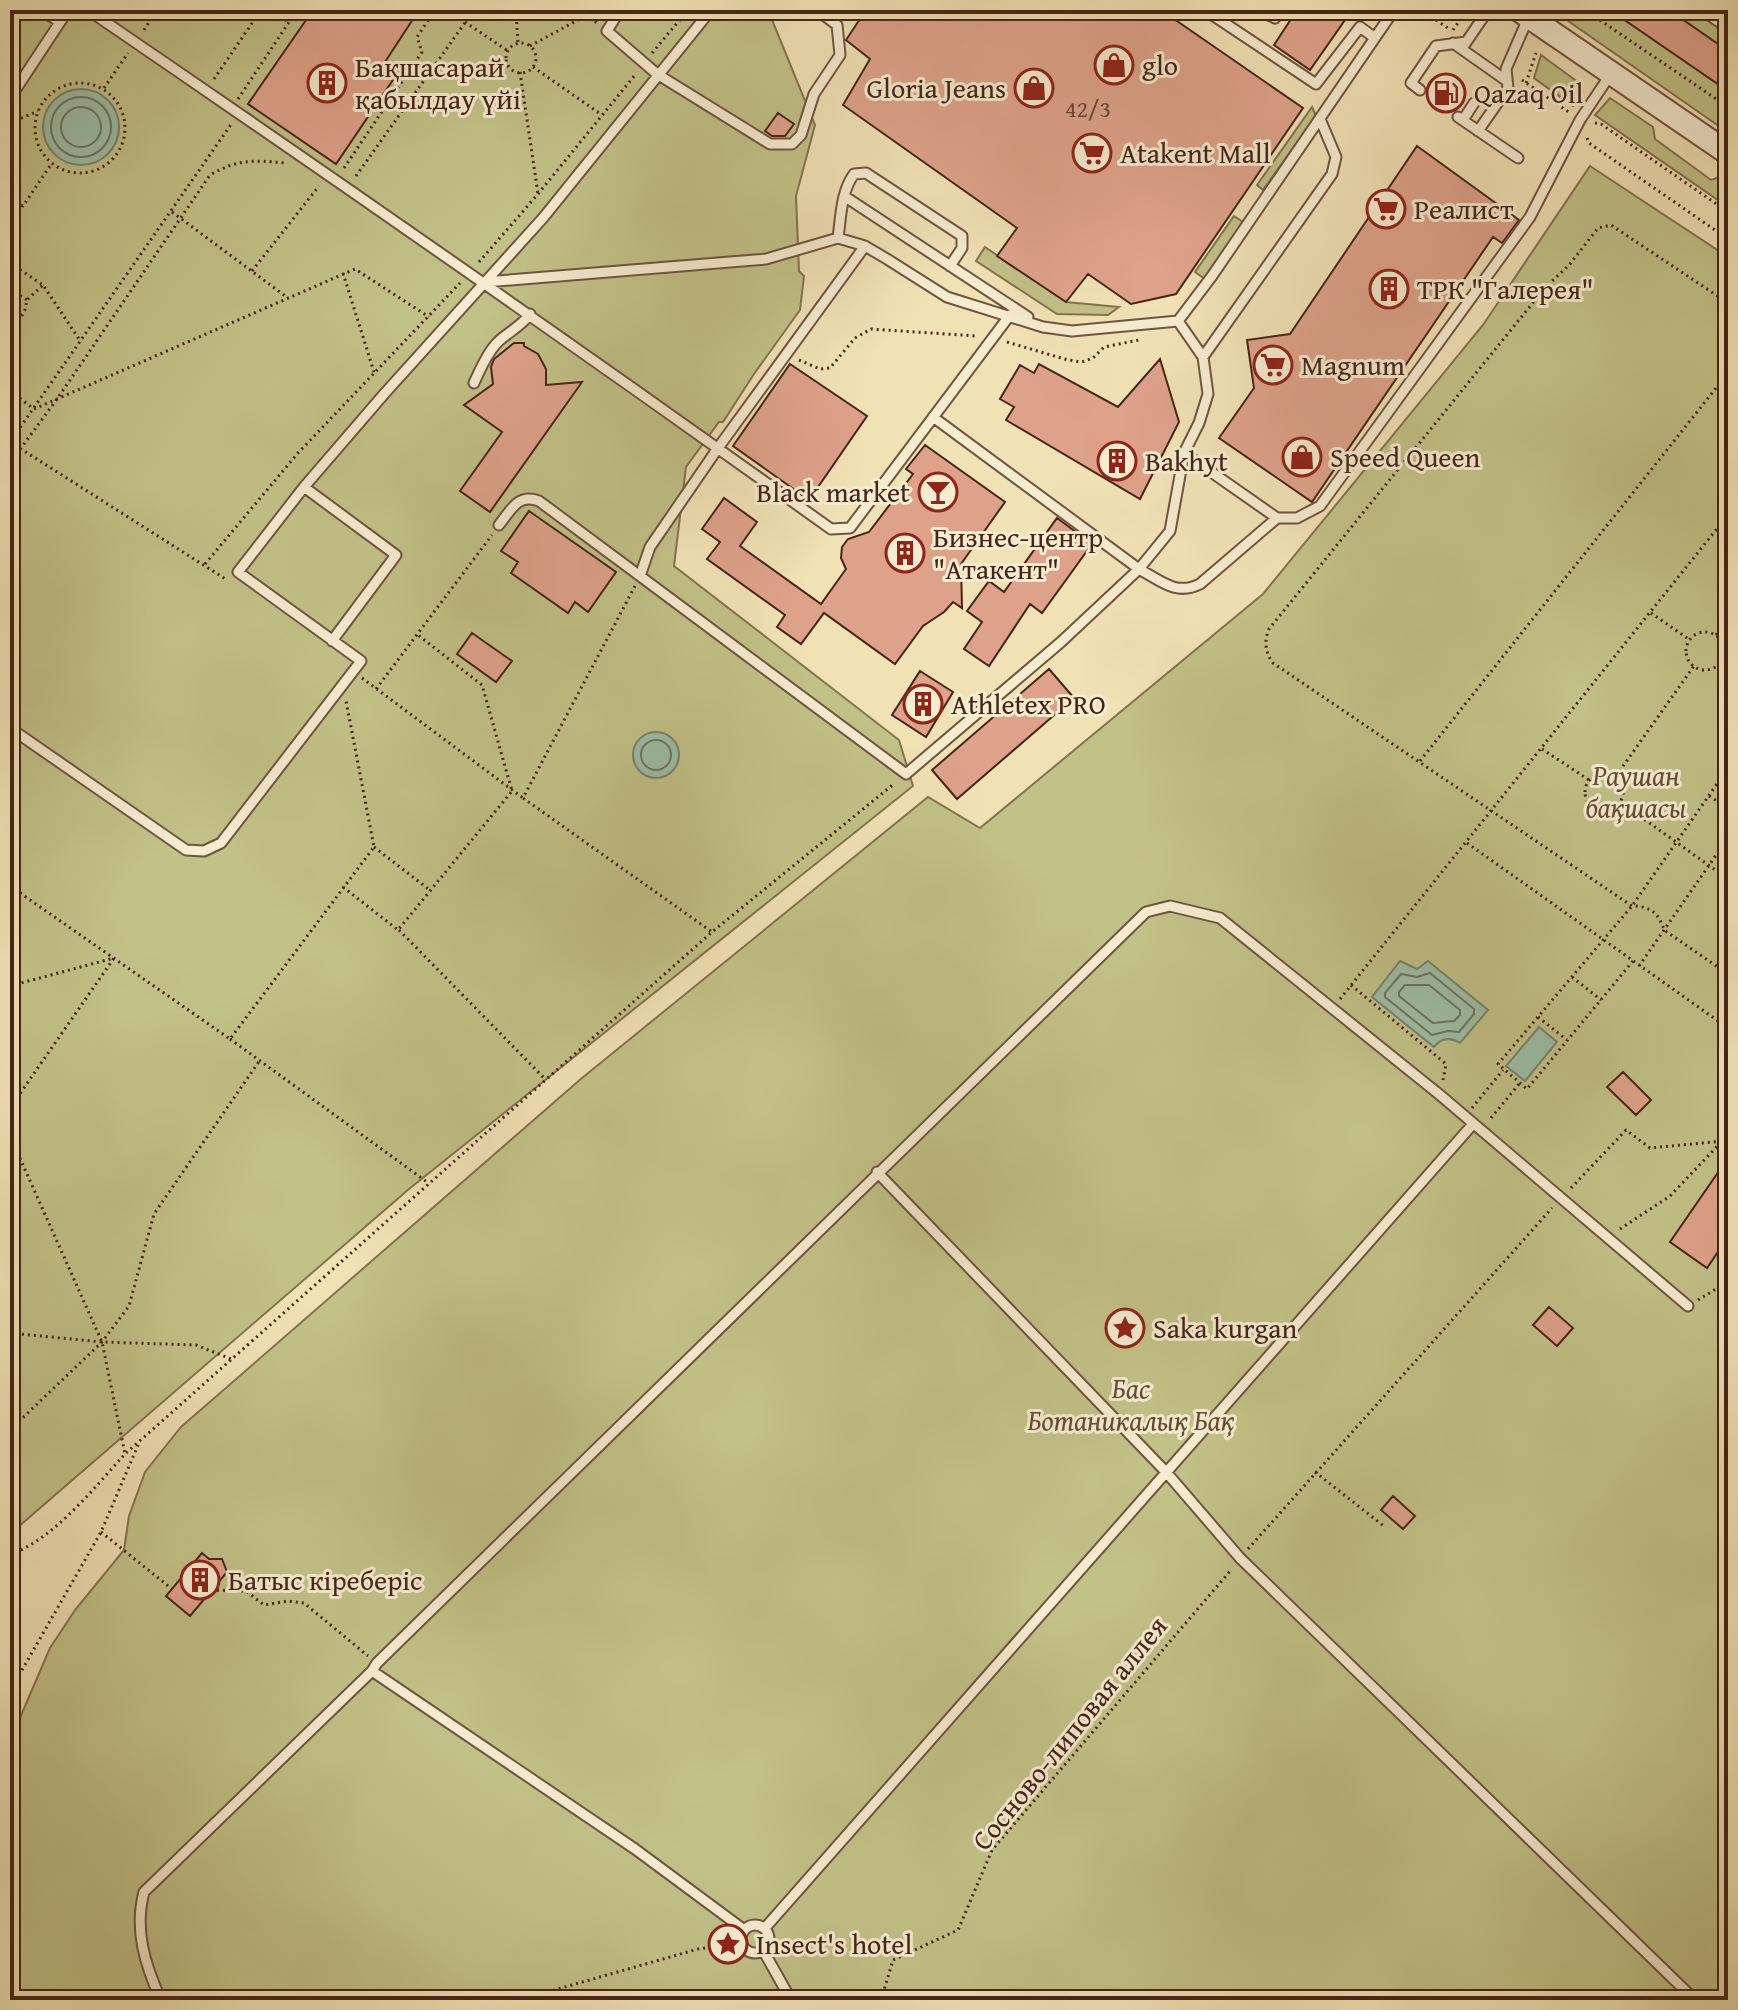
<svg xmlns="http://www.w3.org/2000/svg" width="1738" height="2010" viewBox="0 0 1738 2010" font-family="'Gentium Book Plus',serif">
<style>
.green{fill:#c2c188;stroke:#847250;stroke-width:2}
.water{fill:#9cbfa8;stroke:#7a816e;stroke-width:2}
.lines{fill:none;stroke-linecap:round;stroke-linejoin:round}
.shore{stroke:#717260;stroke-width:2}
.building{fill:#dea28a;stroke:#462418;stroke-width:2}
.service-casing{stroke:#715440;stroke-width:13}
.tertiary-casing{stroke:#715440;stroke-width:26}
.path{stroke:#462418;stroke-width:3;stroke-dasharray:2 4;stroke-linecap:butt}
.service{stroke:#f6ecd0;stroke-width:9}
.tertiary{stroke:#f6ecd0;stroke-width:22}
.labels{text-anchor:middle;stroke-width:6;stroke-linejoin:round;paint-order:stroke}
.number-label{font-size:24px;fill:#6c4434}
.poi-label{font-size:28px;fill:#462418;stroke:#f6ecd0;text-anchor:start}
.park-label{font-size:28px;font-style:italic;fill:#654b34;stroke:#f6ecd0}
.street-label{font-size:28px;fill:#462418;stroke:#f6ecd0}
</style>
<rect width="100%" height="100%" fill="#f1e2b6"/>
<filter id="stains"><feTurbulence type="fractalNoise" baseFrequency=".0025" numOctaves="4"/><feColorMatrix values="0 0 0 0 .2 0 0 0 0 .09 0 0 0 0 .02 0 0 0 .5 -.17"/></filter>
<radialGradient id="worn" r=".72"><stop offset=".6" stop-color="#630" stop-opacity="0"/><stop offset="1" stop-color="#630" stop-opacity=".3"/></radialGradient>
<!-- green -->
<path class="green" d="M10 10H768L815 125 796 196 799 271 804 276 800 310 754 374 723 422H719L686 467 674 566 899 740 913 786 409 1189 10 1534Z
M1564 10H1612L1728 91V125L1723 129 1561 16Z
M1669 10H1728V51Z
M1541 55 1582 85 1583 93 1573 106 1534 78Z
M1610 98 1653 127 1655 139 1711 180 1722 176 1728 180V207L1595 115Z
M1312 107 1316 116 1263 190 1257 185Z
M1590 166 1728 257V2000H10V1741L50 1648 75 1610 124 1550 129 1516 145 1472 181 1427 582 1078 928 797 980 828 1263 594 1483 325Z
M1234 216 1243 222 1205 279 1195 272Z
M985 247 1066 302 1119 307 1108 315 1057 314 976 261Z"/>
<!-- water -->
<path class="water" d="M43 127a38 38 0 1 1 76 0a38 38 0 1 1-76 0Z
M633 755a23 23 0 1 1 46 0a23 23 0 1 1-46 0Z
M1400 961 1417 969 1428 961 1488 1010 1460 1043C1450 1037 1441 1038 1434 1047L1372 997Z
M1539 1027 1557 1042 1525 1081 1506 1066Z"/>
<g class="lines">
<!-- shore -->
<path class="shore" d="M51 127a30 30 0 1 1 60 0a30 30 0 1 1-60 0Z
M61 127a20 20 0 1 1 40 0a20 20 0 1 1-40 0Z
M641 755a15 15 0 1 1 30 0a15 15 0 1 1-30 0Z
M1430 973 1474 1009V1014L1459 1032 1448 1031 1432 1035 1385 997V993L1401 974 1417 977Z
M1405 985H1429L1460 1010V1015L1454 1021 1433 1023 1399 996V992Z"/>
</g>
<!-- building -->
<path class="building" d="M313 10H419L385 62 399 71 336 164 248 104Z
M866 10H1161L1303 108 1176 294 1131 304 1088 274 1066 302 997 256 1017 228 843 105 870 59 846 40Z
M1297 10H1352L1310 70 1274 45Z
M1610 10H1669L1728 51V91Z
M778 113 794 124 785 136H772L765 131Z
M1417 146 1519 220 1502 243 1493 237 1312 502 1219 438 1254 388 1247 340 1290 334Z
M514 343H524V346L538 354 546 369V385L582 382 490 512 460 491 502 432 464 405 493 384 491 367 494 359Z
M1160 359 1179 422 1140 499 1006 420 1014 407 1000 399 1020 365 1034 373 1039 364 1118 407Z
M790 364 867 416 809 500 733 446Z
M925 445 1005 502 961 564 962 608 953 602 944 612 923 626 895 664 824 613 801 644 777 627 785 615 707 559 720 542 702 529 724 498 757 522 740 546 821 604 846 569 841 558 842 547 848 539 869 532 913 474 906 469Z
M529 511 616 572 588 612 575 602 568 613 511 573 518 562 501 551Z
M1057 518 1092 544 1042 613 1030 604 989 666 964 649 982 622 967 611 989 581 1004 592Z
M472 633 512 661 496 682 457 654Z
M1049 669 1074 698 957 799 932 770Z
M920 671 953 692 926 737 892 715Z
M1623 1072 1651 1100 1636 1115 1607 1087Z
M1728 1158V1237L1707 1268 1670 1242Z
M1549 1307 1573 1328 1557 1346 1533 1325Z
M1393 1496 1415 1516 1403 1529 1381 1510Z
M202 1553 209 1559H222L227 1572 190 1616 166 1596Z"/>
<g class="lines">
<!-- service casing -->
<g class="service-casing">
<path id="service" d="M41 10 60 22
M88 10C337 180 585 353 831 529L850 528 1010 315
M620 10 607 31 657 74 770 144H792L801 135 814 94 840 55 837 25 817 10
M1205 10 1316 84 1360 27 1375 38
M1258 10 1275 18 1281 10
M1702 10 1728 28
M1453 43 1507 81
M1465 44 1488 10
M1420 90 1411 83 1436 46 1466 42
M10 98 68 10
M1458 117 1518 158
M1463 120 1474 103
M1478 131 1508 88 1506 69 1529 16
M844 196 1028 317
M838 238C841 216 841 192 854 174L866 173 962 236V248L950 266
M865 246 718 448 650 547 640 576 906 774 1061 642 1139 569 1170 531 1184 453 1199 423 1208 394 1203 357 1178 321
M485 282 766 259 838 238 865 246 887 259 947 297 1043 327 1072 331 1178 321 1212 276 1394 10
M1203 357 1332 174 1336 157 1320 119
M474 383C480 370 486 355 496 344 506 333 521 327 530 314
M933 417 1139 569C1161 581 1176 596 1200 584L1277 518
M1184 453 1277 518H1297L1320 506 1530 217 1580 120 1610 75
M304 487 396 555 332 641
M499 525C511 510 518 493 539 501L640 576
M10 728 186 850 204 851 221 843 361 661 238 572 304 487 385 393 543 218 711 10
M877 1172 1166 1472 1240 1558 1695 2000
M372 1671 635 1849 743 1929
M741 1939a14 14 0 1 1 28 0a14 14 0 1 1-28 0Z
M765 1928 1473 1124
M763 1950 791 2000
M161 2000C145 1965 134 1930 144 1892L372 1671 377 1663 1146 912 1170 906 1220 918 1440 1095 1688 1306"/>
</g>
<!-- tertiary casing -->
<g class="tertiary-casing">
<path id="tertiary" d="M1519 10 1728 153"/>
</g>
<!-- path -->
<path class="path" d="M270 10 289 22
M516 10 518 43
M581 10 597 23
M1421 10 1451 30
M1585 10 1728 107
M465 22 508 51
M144 30 157 10
M1453 30 1467 10
M506 58a15 15 0 1 1 30 0a15 15 0 1 1-30 0Z
M530 46 587 15
M652 53 688 10
M533 67 602 115
M520 72 538 194
M214 79 261 10
M1522 80 1570 113
M35 128a45 45 0 1 1 90 0a45 45 0 1 1-90 0Z
M1526 83 1536 53
M104 88 128 53
M238 99 297 10
M10 123 38 111
M1595 123 1601 124 1728 212
M1587 138 1589 143 1728 239
M344 168 422 52 417 37 435 10
M356 176 474 10
M10 201 23 206 52 163
M172 212 288 298
M479 262 538 194 635 75
M10 263 43 285 81 342
M252 271 319 186
M343 273 374 372
M10 289 27 300
M1728 303 1611 225 1598 228 1570 264 1544 289 1269 629C1264 641 1265 652 1273 663L1632 906C1650 906 1659 913 1664 930L1728 974
M10 337 25 310 27 300 43 285
M1007 342 1068 360 1082 362 1093 358 1104 347 1139 340
M799 360 820 369 830 368 855 338 871 329 976 336
M1718 385 1728 393
M10 391 34 409 355 269 429 317
M10 442 227 580
M10 442 232 123
M10 456 21 448 57 399 210 175C238 159 253 160 285 163
M205 564 298 453 460 283
M635 586 523 798 712 932
M1651 613 1690 640
M1686 651a19 19 0 1 1 38 0a19 19 0 1 1-38 0Z
M1716 635 1728 619
M1721 661 1728 667
M362 678 523 798
M376 689 492 535
M1542 749 1589 780
M1420 761 1728 373
M1585 792a19 19 0 1 1 38 0a19 19 0 1 1-38 0Z
M1616 776 1694 666
M1709 796 1728 808
M1620 802 1728 879
M1467 843 1728 1028
M374 847 431 891
M10 886 230 1039 374 847 346 701
M343 887 398 930 512 791 482 685 418 635
M399 930 545 1079
M1633 961 1527 1089 1498 1064 1632 906 1728 768
M1639 966 1728 838
M1572 977 1601 1000
M1351 985 1446 1064 1443 1080
M10 986 114 958
M1340 999 1728 515
M1538 1017 1567 1040
M230 1039 427 1182
M10 1108 114 958
M1472 1108 1503 1070
M1491 1118 1519 1084
M10 1136 102 1342 125 1454
M1571 1188 1626 1130 1650 1148 1724 1141
M1620 1229 1670 1196 1728 1135
M1698 1300 1724 1284 1728 1278
M10 1333 102 1342 196 1345 231 1359
M10 1430 102 1342 129 1306 154 1214 260 1060
M1315 1472 1385 1527
M101 1532 172 1589
M1248 1549 1552 1208
M10 1555C56 1537 92 1490 125 1454L712 932 895 783
M211 1590 246 1591 264 1605 288 1601 304 1603 368 1656
M10 1691 101 1532 139 1443
M531 2000 551 1991 698 1949 741 1943
M881 2000 893 1960 958 1930 992 1850 1231 1570"/>
<!-- service -->
<use href="#service" class="service"/>
<!-- tertiary -->
<use href="#tertiary" class="tertiary"/>
</g>
<!-- icons -->
<defs>
<g id="shop-ring" transform="scale(2)"><circle r="9.5" fill="#f6ecd0" stroke="#8f2418" stroke-width="1.5"/><path d="M-5-2.5h2.3a2.7 3.5 0 0 1 5.4 0H5L5.5 6h-11ZM-1.5-2.5h3a1.5 2.3 0 0 0-3 0Z" fill="#8f2418"/></g>
<g id="building-ring" transform="scale(2)"><circle r="9.5" fill="#f6ecd0" stroke="#8f2418" stroke-width="1.5"/><path d="M-4-6H4V6H1V3H-1V6H-4ZM-2.5-4.3h1.7v1.8h-1.7ZM.8-4.3h1.7v1.8H.8ZM-2.5-1h1.7V.8h-1.7ZM.8-1h1.7V.8H.8Z" fill="#8f2418"/></g>
<g id="fuel-ring" transform="scale(2)"><circle r="9.5" fill="#f6ecd0" stroke="#8f2418" stroke-width="1.5"/><path d="M-5.5-6h7V0h2V4h1.3V-2.5L3-4.5l.8-.8L6-3V5H2.5V1h-1V6h-7ZM-4.2-4.7v3.2H.2V-4.7Z" fill="#8f2418"/></g>
<g id="supermarket-ring" transform="scale(2)"><circle r="9.5" fill="#f6ecd0" stroke="#8f2418" stroke-width="1.5"/><path d="M-6-5.5h2.5l.6 2H6L4.5 2H-2.5L-4.4-4H-6ZM-1.5 3.2a1.3 1.3 0 1 0 .1 0ZM3 3.2a1.3 1.3 0 1 0 .1 0Z" fill="#8f2418"/></g>
<g id="bar-ring" transform="scale(2)"><circle r="9.5" fill="#f6ecd0" stroke="#8f2418" stroke-width="1.5"/><path d="M-6-5H6L.8 .8V4.5H3.5V6h-7V4.5H-.8V.8Z" fill="#8f2418"/></g>
<g id="sight-ring" transform="scale(2)"><circle r="9.5" fill="#f6ecd0" stroke="#8f2418" stroke-width="1.5"/><path d="M0-6L1.8-2.2L6-1.7L2.9 1.2L3.7 5.4L0 3.3L-3.7 5.4L-2.9 1.2L-6-1.7L-1.8-2.2Z" fill="#8f2418"/></g>
</defs>
<g fill-rule="evenodd">
<use href="#shop-ring" x="1114" y="65"/>
<use href="#building-ring" x="327" y="83"/>
<use href="#shop-ring" x="1034" y="88"/>
<use href="#fuel-ring" x="1446" y="93"/>
<use href="#supermarket-ring" x="1092" y="153"/>
<use href="#supermarket-ring" x="1386" y="209"/>
<use href="#building-ring" x="1389" y="289"/>
<use href="#supermarket-ring" x="1273" y="365"/>
<use href="#shop-ring" x="1302" y="457"/>
<use href="#building-ring" x="1117" y="461"/>
<use href="#bar-ring" x="938" y="492"/>
<use href="#building-ring" x="905" y="553"/>
<use href="#building-ring" x="923" y="704"/>
<use href="#sight-ring" x="1125" y="1328"/>
<use href="#building-ring" x="200" y="1580"/>
<use href="#sight-ring" x="728" y="1944"/>
</g>
<g class="labels">
<!-- number labels -->
<g class="number-label">
<text x="1088" y="117">42/3</text>
</g>
<!-- poi labels -->
<g class="poi-label">
<text x="1142" y="75">glo</text>
<text x="355" y="77">Бақшасарай<tspan x="355" dy="32">қабылдау үйі</tspan></text>
<text x="1006" y="98" text-anchor="end">Gloria Jeans</text>
<text x="1474" y="103">Qazaq Oil</text>
<text x="1120" y="163">Atakent Mall</text>
<text x="1414" y="219">Реалист</text>
<text x="1417" y="299">ТРК "Галерея"</text>
<text x="1301" y="375">Magnum</text>
<text x="1330" y="467">Speed Queen</text>
<text x="1145" y="471">Bakhyt</text>
<text x="910" y="502" text-anchor="end">Black market</text>
<text x="933" y="547">Бизнес-центр<tspan x="933" dy="32">"Атакент"</tspan></text>
<text x="951" y="714">Athletex PRO</text>
<text x="1153" y="1338">Saka kurgan</text>
<text x="228" y="1590">Батыс кіреберіс</text>
<text x="756" y="1954">Insect's hotel</text>
</g>
<!-- park labels -->
<g class="park-label">
<text x="1636" y="785">Раушан<tspan x="1636" dy="32">бақшасы</tspan></text>
<text x="1131" y="1398">Бас<tspan x="1131" dy="32">Ботаникалық Бақ</tspan></text>
</g>
<!-- street labels -->
<g class="street-label">
<text transform="translate(1069 1733) rotate(-51)" y="10">Сосново-липовая аллея</text>
</g>
</g>
<!-- margin -->
<rect width="1738" height="2010" fill="none" stroke="#f1e2b6" stroke-width="40"/>
<rect x="12" y="12" width="1714" height="1986" fill="none" stroke="#462418" stroke-width="4"/>
<rect x="20" y="20" width="1698" height="1970" fill="none" stroke="#462418" stroke-width="2"/>
<rect width="100%" height="100%" filter="url(#stains)"/>
<rect width="100%" height="100%" fill="url(#worn)"/>
</svg>
